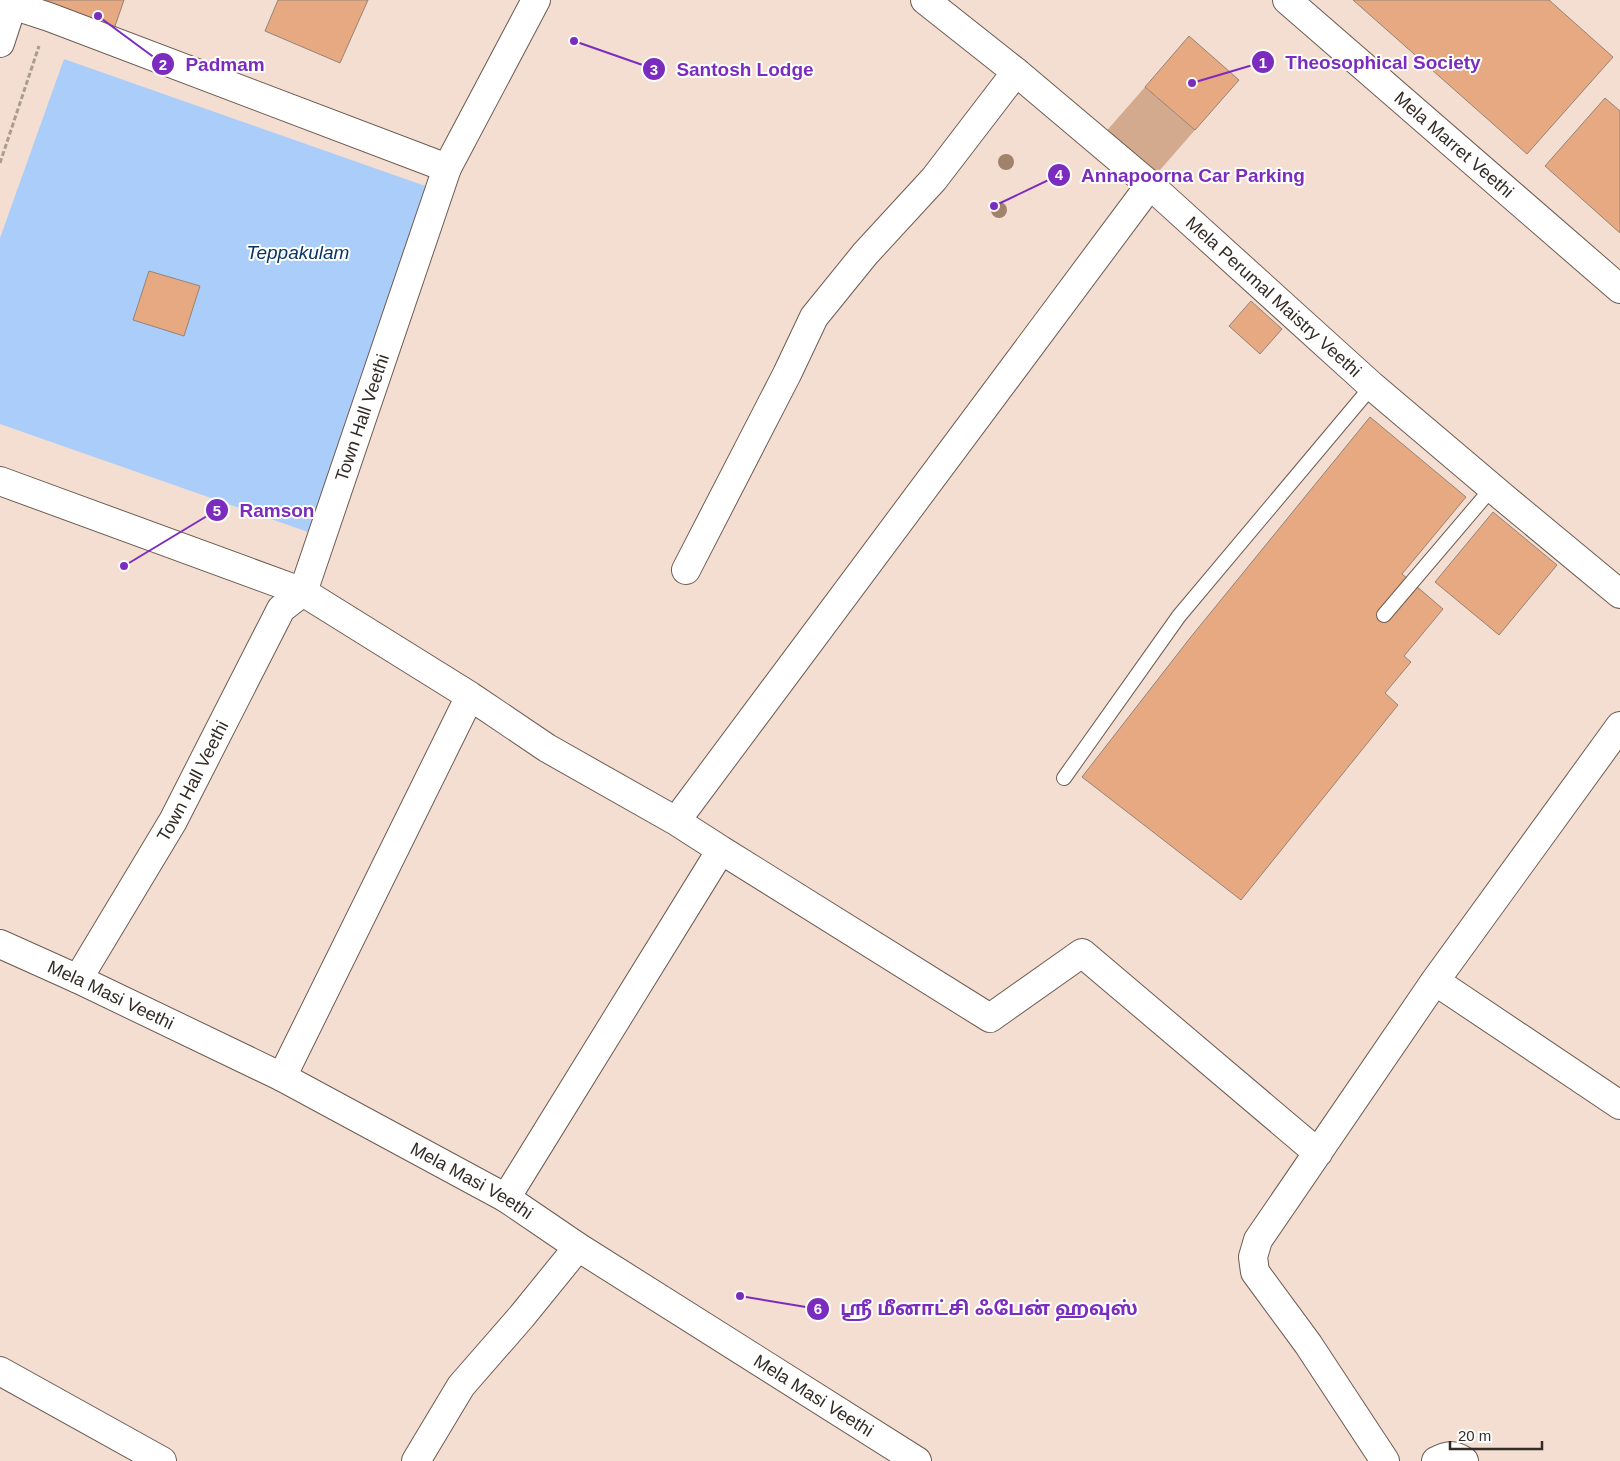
<svg xmlns="http://www.w3.org/2000/svg" width="1620" height="1461" viewBox="0 0 1620 1461" font-family="Arial,'Noto Sans Tamil',sans-serif">
<style>
.green{fill:#d4aa8f}
.water{fill:#abcdfa;fill-rule:evenodd}
.building{fill:#e6a981;stroke:#968377}
.lines{fill:none;stroke-linecap:round;stroke-linejoin:round}
.service-casing{stroke:#6e5c51;stroke-width:16}
.minor-casing{stroke:#6e5c51;stroke-width:30}
.tertiary-casing{stroke:#6e5c51;stroke-width:30}
.secondary-casing{stroke:#6e5c51;stroke-width:30}
.primary-casing{stroke:#6e5c51;stroke-width:30}
.path{stroke:#ac9b91;stroke-width:3;stroke-dasharray:5 2.5;stroke-linecap:butt}
.service{stroke:#fff;stroke-width:14}
.minor{stroke:#fff;stroke-width:28}
.tertiary{stroke:#fff;stroke-width:28}
.secondary{stroke:#fff;stroke-width:28}
.primary{stroke:#fff;stroke-width:28}
.tree{fill:#a1826b}
.labels{text-anchor:middle;stroke-width:4;stroke-linejoin:round;paint-order:stroke}
.street-label{font-size:18px;fill:#332b26;stroke:#fff}
.water-label{font-size:19px;font-style:italic;fill:#093464;stroke:#fff}
.leader{fill:none;stroke:#7b2cbf;stroke-width:2}
.callout-dot{fill:#7b2cbf;stroke:#fff;stroke-width:2}
.mark-label{font-size:15px;text-anchor:middle;font-weight:bold;fill:#fff}
.callout-label{font-size:19px;text-anchor:middle;font-weight:bold;fill:#7b2cbf;stroke:#fff;stroke-width:4;stroke-linejoin:round;paint-order:stroke}
</style>
<rect width="100%" height="100%" fill="#f3ded1"/>
<!-- green -->
<path class="green" d="M1145 87 1195 130 1153 178 1103 135Z"/>
<!-- water -->
<path class="water" d="M64 59 431 188 308 532 0 424V238ZM149 271 199 286 134 320Z"/>
<!-- building -->
<path class="building" d="M42 0H124L114 29 41 4Z
M278 0H368L340 63 265 31Z
M1353 0H1549L1613 57 1527 154Z
M1189 36 1239 80 1195 130 1145 87Z
M1605 98 1620 111V233L1545 166Z
M149 271 200 286 184 336 133 320Z
M1251 301 1282 329 1260 354 1229 326Z
M1370 417 1466 497 1402 574 1443 609 1404 656 1411 662 1385 693 1398 705 1241 900 1082 777 1190 638Z
M1493 512 1557 565 1499 635 1435 582Z"/>
<g class="lines">
<!-- service casing -->
<g class="service-casing">
<path id="service" d="M1384 615 1492 488
M1064 778 1179 616 1372 386"/>
</g>
<!-- minor casing -->
<g class="minor-casing">
<path id="minor" d="M0 1 49 17 447 168
M0 43 14 0
M0 481 303 592 470 696 547 748 676 821
M686 570 787 374 814 317 865 254 934 179 1016 72
M721 850 990 1018 1082 953 1318 1153
M1435 981 1620 1105
M282 1077 470 696
M506 1198 721 850 676 821 1150 185
M0 1371 162 1461
M416 1461 461 1386 522 1316 578 1247
M1385 1461 1308 1344 1255 1272 1253 1257 1258 1240 1435 981 1620 726
M1436 1461C1447 1455 1453 1454 1464 1461"/>
</g>
<!-- tertiary casing -->
<g class="tertiary-casing">
<g id="tertiary">
<path id="s1" d="M925 0 1016 72 1150 185 1372 386 1503 497 1620 594"/>
<path id="s2" d="M78 979 173 821 281 609 303 592 447 168 536 0"/>
</g>
</g>
<!-- secondary casing -->
<g class="secondary-casing">
<g id="secondary">
<path id="s3" d="M0 944 78 979 282 1077 506 1198 578 1247 917 1461"/>
</g>
</g>
<!-- primary casing -->
<g class="primary-casing">
<g id="primary">
<path id="s4" d="M1287 0 1620 289"/>
</g>
</g>
<!-- path -->
<path class="path" d="M0 163 39 46"/>
<!-- service -->
<use href="#service" class="service"/>
<!-- minor -->
<use href="#minor" class="minor"/>
<!-- tertiary -->
<use href="#tertiary" class="tertiary"/>
<!-- secondary -->
<use href="#secondary" class="secondary"/>
<!-- primary -->
<use href="#primary" class="primary"/>
</g>
<!-- trees -->
<g class="tree">
<circle cx="1006" cy="162" r="8"/>
<circle cx="999" cy="210" r="8"/>
</g>
<g class="labels">
<!-- street labels -->
<g class="street-label">
<text dy="6" stroke="none"><textPath href="#s4" startOffset="221">Mela Marret Veethi</textPath></text>
<text dy="6" stroke="none"><textPath href="#s1" startOffset="458">Mela Perumal Maistry Veethi</textPath></text>
<text dy="6" stroke="none"><textPath href="#s2" startOffset="634">Town Hall Veethi</textPath></text>
<text dy="6" stroke="none"><textPath href="#s2" startOffset="229">Town Hall Veethi</textPath></text>
<text dy="6" stroke="none"><textPath href="#s3" startOffset="122">Mela Masi Veethi</textPath></text>
<text dy="6" stroke="none"><textPath href="#s3" startOffset="528">Mela Masi Veethi</textPath></text>
<text dy="6" stroke="none"><textPath href="#s3" startOffset="932">Mela Masi Veethi</textPath></text>
</g>
<!-- water labels -->
<g class="water-label">
<text x="298" y="259">Teppakulam</text>
</g>
</g>
<!-- callouts -->
<path class="leader" d="M1192 83L1263 62M98 16L163 64M574 41L654 69M994 206L1059 175M124 566L217 510M740 1296L818 1309"/>
<g class="callout-dot">
<circle cx="1192" cy="83" r="5"/>
<circle cx="98" cy="16" r="5"/>
<circle cx="574" cy="41" r="5"/>
<circle cx="994" cy="206" r="5"/>
<circle cx="124" cy="566" r="5"/>
<circle cx="740" cy="1296" r="5"/>
<circle cx="1263" cy="62" r="12"/>
<circle cx="163" cy="64" r="12"/>
<circle cx="654" cy="69" r="12"/>
<circle cx="1059" cy="175" r="12"/>
<circle cx="217" cy="510" r="12"/>
<circle cx="818" cy="1309" r="12"/>
</g>
<g class="mark-label">
<text x="1263" y="68">1</text>
<text x="163" y="70">2</text>
<text x="654" y="75">3</text>
<text x="1059" y="180">4</text>
<text x="217" y="516">5</text>
<text x="818" y="1314">6</text>
</g>
<g class="callout-label">
<text x="1383" y="69">Theosophical Society</text>
<text x="225" y="71">Padmam</text>
<text x="745" y="76">Santosh Lodge</text>
<text x="1193" y="182">Annapoorna Car Parking</text>
<text x="277" y="517">Ramson</text>
<text x="989" y="1315">ஶ்ரீ மீனாட்சி ஃபேன் ஹவுஸ்</text>
</g>
<!-- scale -->
<path d="M1450 1441v8h92v-8" fill="none" stroke="#332b26" stroke-width="2.5"/>
<text x="1458" y="1441" font-size="15" fill="#332b26" stroke="#ffffff" stroke-width="4" paint-order="stroke">20 m</text>
</svg>
